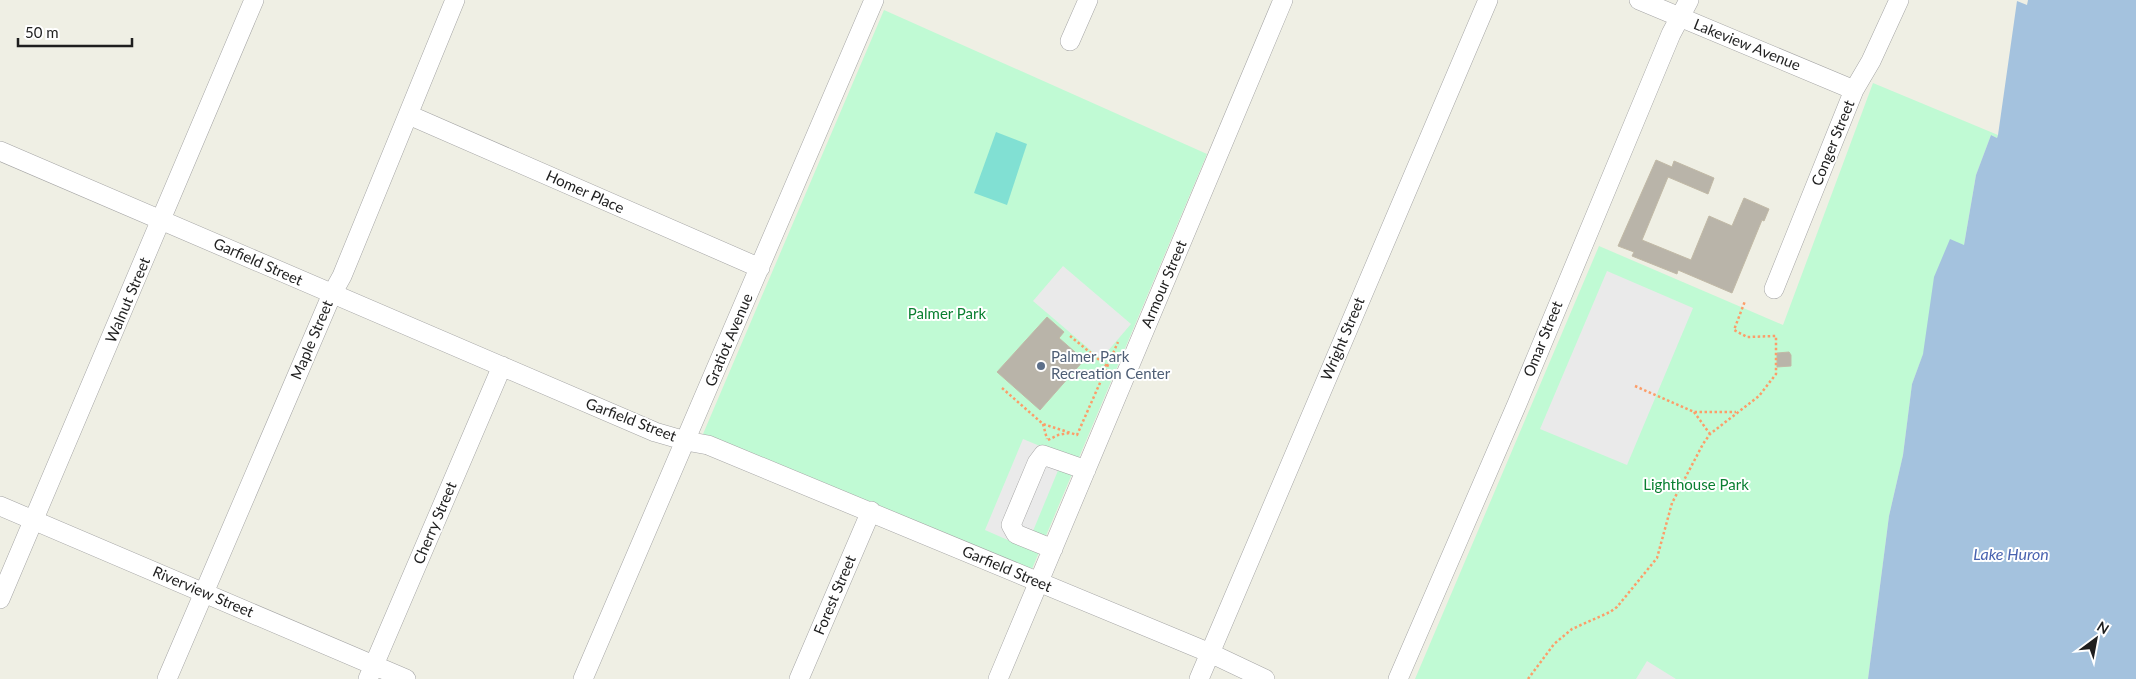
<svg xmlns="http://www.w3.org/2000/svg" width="2136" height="679" viewBox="0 0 2136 679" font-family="Lato,sans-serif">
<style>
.park{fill:#c0fad4}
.pitch{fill:#81e0d3}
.parking{fill:#eaeaea}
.water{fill:#a4c2de}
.building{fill:#b9b4a9;stroke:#c1b9a6}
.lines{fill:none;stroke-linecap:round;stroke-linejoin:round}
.minor-casing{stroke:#a5a5a5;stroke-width:20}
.path{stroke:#fc9d69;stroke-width:2.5;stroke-dasharray:2.5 2.5;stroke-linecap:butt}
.minor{stroke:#fff;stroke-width:19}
.service-dot{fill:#5c6f8a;stroke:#fff;stroke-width:2}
.labels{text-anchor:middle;stroke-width:4;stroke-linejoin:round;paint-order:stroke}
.street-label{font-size:15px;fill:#1e1e1e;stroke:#fff}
.park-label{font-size:15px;fill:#0a7f31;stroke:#fff}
.service-label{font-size:15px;fill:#4e5e75;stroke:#fff;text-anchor:start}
.water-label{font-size:16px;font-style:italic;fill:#4963b0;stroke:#fff}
</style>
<rect width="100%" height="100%" fill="#efefe4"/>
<!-- park -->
<path class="park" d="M884 10 1207 154 1029 576 703 434Z
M1873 83 1998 135 1997 138 1991 135 1976 175 1964 245 1912 384 1903 455 1889 516 1868 679H1415L1599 246 1783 325Z"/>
<!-- pitch -->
<path class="pitch" d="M996 132 1027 144 1007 205 974 193Z"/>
<!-- parking -->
<path class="parking" d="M1063 266 1131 324 1101 359 1033 301Z
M1607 271 1693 308 1627 465 1540 429Z
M1023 439 1064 456 1026 548 985 530Z
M1647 661 1676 679H1636Z"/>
<!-- water -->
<path class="water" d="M2028 0H2136V679H1868L1889 516 1903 455 1912 384 1923 354 1934 277 1950 239 1964 245 1976 175 1991 135 1997 138 1998 135 2017 1 2027 5Z"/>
<!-- building -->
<path class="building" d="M1656 160 1672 167 1674 161 1714 178 1708 194 1668 177 1642 240 1691 260 1709 216 1732 226 1744 198 1769 209 1764 221 1762 220 1732 293 1678 270 1677 274 1632 256 1634 252 1618 246Z
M1047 317 1064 332 1059 338 1084 360 1040 410 997 372Z
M1789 352 1791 355V366L1777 367V353Z"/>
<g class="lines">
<!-- minor casing -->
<g class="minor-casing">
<path id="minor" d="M1639 0 1854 90
M1070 41 1088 0
M409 115 760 268
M0 151 655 432 686 441 708 445 1210 653 1265 679
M1774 289 1854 90 1871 61 1899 0
M0 506 406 679
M1053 549 1016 534 1011 525 1037 463 1043 455 1086 470
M0 599 254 0
M167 679 332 294 342 276 455 0
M368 679 502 366
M583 679 874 0
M799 679 871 511
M998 679 1283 0
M1199 679 1488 0
M1398 679 1517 404 1671 34 1689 0"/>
</g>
<!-- path -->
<path class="path" d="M1070 336 1108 367
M1635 386 1694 412H1736
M1002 388 1043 424 1077 435 1118 342
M1694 412 1710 434
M1043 424 1047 439
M1048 440 1058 435 1069 433
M1528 679 1554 644 1572 629 1610 612 1617 607 1657 558 1672 503 1703 444 1710 434 1759 396 1776 374V336L1747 337 1734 330 1745 301"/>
<!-- minor -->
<use href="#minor" class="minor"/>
</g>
<!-- markers -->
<circle class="service-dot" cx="1041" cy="366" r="5"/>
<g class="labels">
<!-- street labels -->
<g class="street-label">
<text transform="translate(1747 45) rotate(22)" y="5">Lakeview Avenue</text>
<text transform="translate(1833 143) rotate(-68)" y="5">Conger Street</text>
<text transform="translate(585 192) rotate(24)" y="5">Homer Place</text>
<text transform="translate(258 262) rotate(24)" y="5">Garfield Street</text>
<text transform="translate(1164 284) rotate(-67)" y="5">Armour Street</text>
<text transform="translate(128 300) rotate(-67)" y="5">Walnut Street</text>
<text transform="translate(1343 339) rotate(-67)" y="5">Wright Street</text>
<text transform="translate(1543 339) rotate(-68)" y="5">Omar Street</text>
<text transform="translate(312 340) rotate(-67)" y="5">Maple Street</text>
<text transform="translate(729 340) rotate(-67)" y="5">Gratiot Avenue</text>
<text transform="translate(631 420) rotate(21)" y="5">Garfield Street</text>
<text transform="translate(435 523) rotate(-67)" y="5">Cherry Street</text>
<text transform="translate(1007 569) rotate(23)" y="5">Garfield Street</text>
<text transform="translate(203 592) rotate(23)" y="5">Riverview Street</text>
<text transform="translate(835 595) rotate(-67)" y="5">Forest Street</text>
</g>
<!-- park labels -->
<g class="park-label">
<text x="947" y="319">Palmer Park</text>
<text x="1696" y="490">Lighthouse Park</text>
</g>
<!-- service labels -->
<g class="service-label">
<text x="1051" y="362">Palmer Park<tspan x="1051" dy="17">Recreation Center</tspan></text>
</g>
<!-- water labels -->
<g class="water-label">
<text x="2011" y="560">Lake Huron</text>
</g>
</g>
<!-- north arrow -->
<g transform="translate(2096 639) rotate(32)" stroke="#ffffff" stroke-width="4" paint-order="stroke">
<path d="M0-4L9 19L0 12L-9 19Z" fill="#1e1e1e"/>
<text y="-8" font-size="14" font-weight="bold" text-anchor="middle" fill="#1e1e1e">N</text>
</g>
<!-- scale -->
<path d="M18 38v8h114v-8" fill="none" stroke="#1e1e1e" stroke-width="2.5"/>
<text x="25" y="38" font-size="15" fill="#1e1e1e" stroke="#ffffff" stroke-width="4" paint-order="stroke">50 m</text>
</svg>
